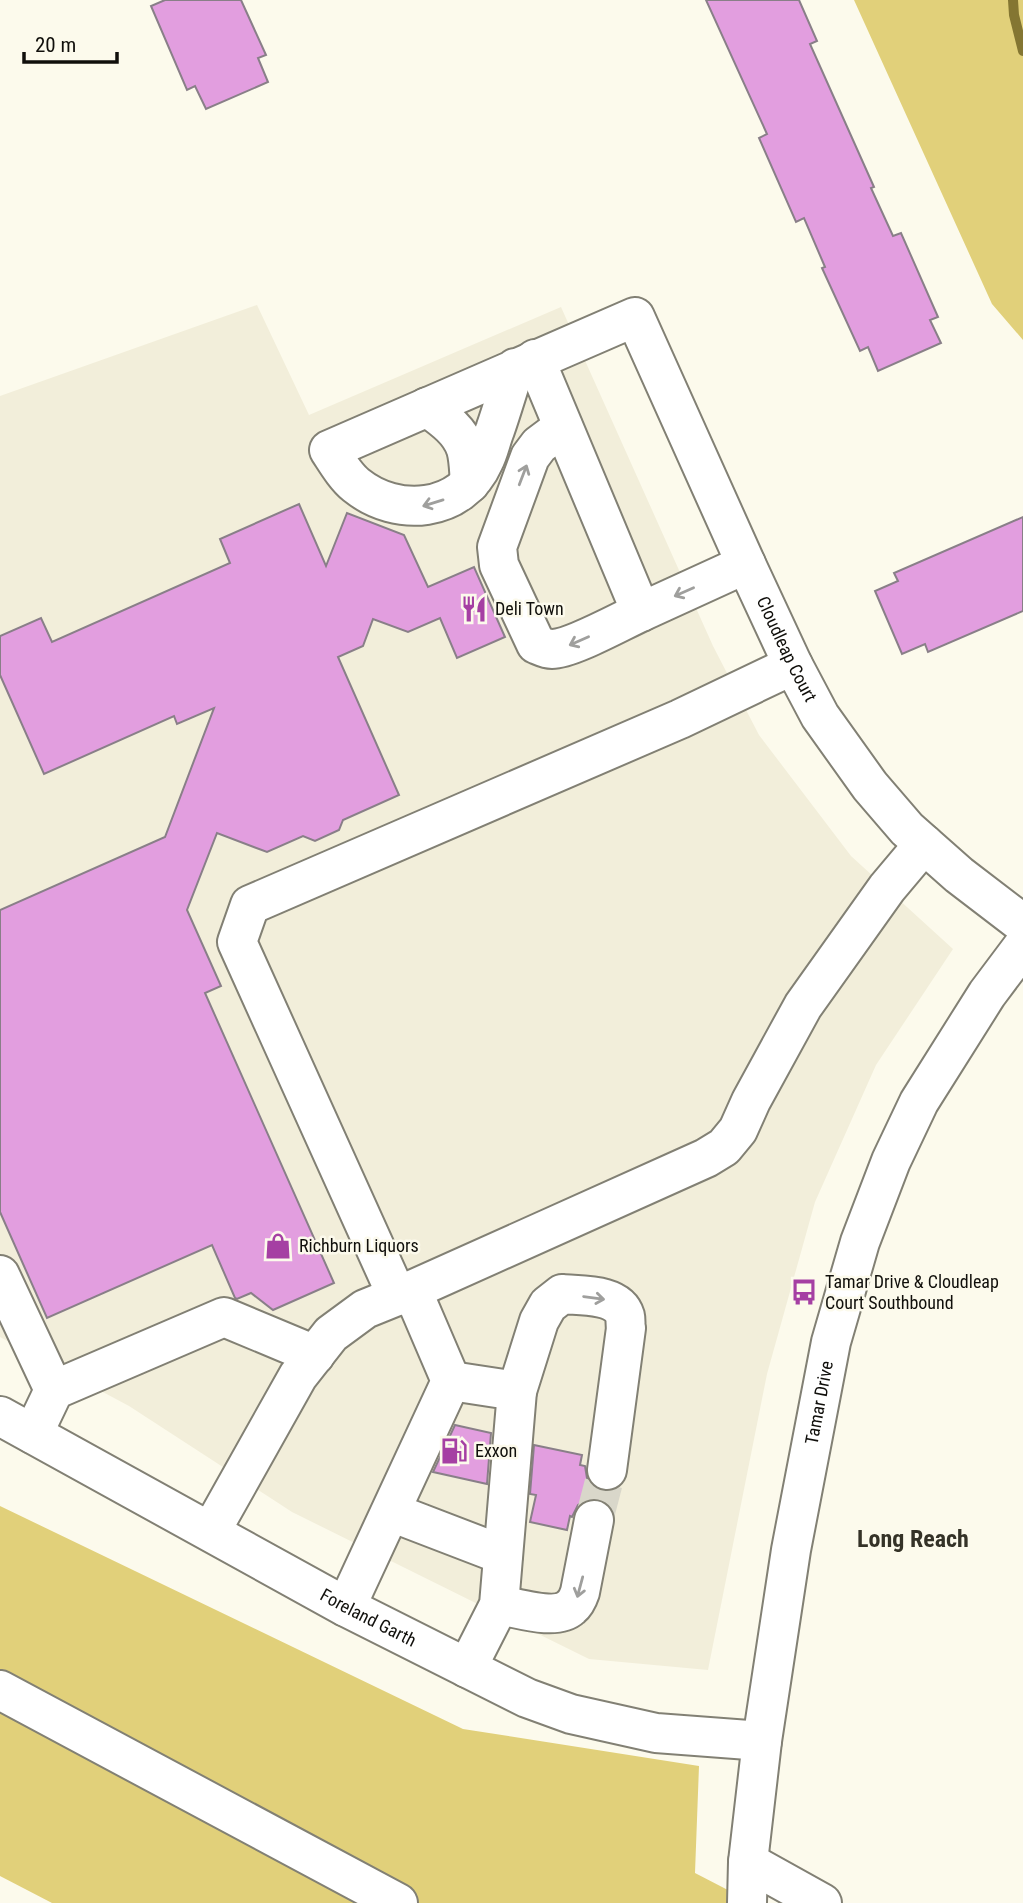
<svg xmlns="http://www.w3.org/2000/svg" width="1023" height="1903" viewBox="0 0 1023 1903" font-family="'Roboto Condensed',sans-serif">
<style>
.built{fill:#f2eeda}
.green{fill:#e1d07a}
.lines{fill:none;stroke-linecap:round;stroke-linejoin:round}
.stream{stroke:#847632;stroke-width:10}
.building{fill:#e29edf;stroke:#897f88;stroke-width:2}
.minor-tunnel{stroke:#d9d7ca;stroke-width:38;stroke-dasharray:38 19;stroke-linecap:butt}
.minor-casing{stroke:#828074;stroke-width:42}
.minor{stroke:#fff;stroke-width:38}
.oneway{stroke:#9f9f9d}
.labels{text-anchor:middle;stroke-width:5;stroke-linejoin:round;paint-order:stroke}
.poi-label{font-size:18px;fill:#100f0b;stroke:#fcfaec;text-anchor:start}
.street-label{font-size:18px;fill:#100f0b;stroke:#fcfaec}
.district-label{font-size:24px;font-weight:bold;fill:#343227;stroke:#fcfaec}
</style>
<rect width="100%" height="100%" fill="#fcfaec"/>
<!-- built -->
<path class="built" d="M257 305 309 415 561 307 713 646 759 735 851 856 953 949 876 1065 815 1202 767 1374 708 1670 589 1659 292 1512 129 1406 0 1337V396Z"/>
<!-- green -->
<path class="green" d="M854 0H1023V340L992 304Z
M0 1506 463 1729 699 1766 695 1873 753 1903H52L0 1876Z"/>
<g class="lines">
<!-- stream -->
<path class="stream" d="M1013 0 1014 15 1023 51"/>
</g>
<!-- building -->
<path class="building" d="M165 0H241L266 55 258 58 268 82 206 109 195 86 187 90 151 6Z
M706 0H799L817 41 810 44 874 187 871 188 893 236 901 233 938 317 930 320 941 343 878 371 868 347 860 351 822 268 825 267 804 218 796 222 759 138 767 134Z
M299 504 326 566 347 513 404 535 428 587 474 567 505 637 457 658 440 618 408 632 373 619 363 646 338 657 399 795 343 820 339 830 315 841 303 836 267 852 217 833 187 910 221 986 205 993 334 1283 273 1310 251 1293 237 1299 235 1298 212 1245 47 1318 0 1212V910L165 837 214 708 177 724 174 716 44 774 0 675V636L41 618 52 642 230 563 220 539Z
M1023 517V611L928 652 925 644 902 654 875 591 898 581 894 573Z
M455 1425 491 1433 487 1484 433 1472Z
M534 1445 582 1455 580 1465 585 1466 587 1478 593 1487 603 1492 616 1490 612 1509 608 1503 599 1499H588L578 1505 572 1517 570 1516 567 1530 530 1522 536 1495 530 1494Z"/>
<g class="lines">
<!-- minor-tunnel -->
<path class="minor-tunnel" d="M594 1520 607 1470"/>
<!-- minor casing -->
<g class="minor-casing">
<g id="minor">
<path d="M535 359 641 612 746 564"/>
<path id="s1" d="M515 368C508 389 502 410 495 430 491 440 489 452 484 461 461 513 397 518 356 485 345 476 337 462 329 450L635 317 746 564 793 665 820 716 870 786 907 829 959 875 1023 924"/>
<path d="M427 407C442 418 460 430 466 449 469 459 469 472 470 483"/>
<path d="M563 427 539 445 530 457 497 547 499 565 536 644C541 646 546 649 552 649 571 649 621 621 641 612"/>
<path d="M0 1275 54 1390"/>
<path d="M397 1296 237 942 250 905 680 719 793 665"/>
<path d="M451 1381 517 1391 499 1605 467 1668"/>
<path d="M517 1391 539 1321 548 1305 562 1294C581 1296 618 1293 625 1316 626 1320 625 1324 626 1328L607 1470"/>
<path id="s2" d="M0 1416 346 1607 527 1698 571 1714 656 1733 762 1741"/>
<path d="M33 1434 54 1390 224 1317 315 1355"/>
<path d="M391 1512 503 1555"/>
<path d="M211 1531 298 1376 331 1334 365 1309 412 1290 706 1158 724 1147 738 1130 751 1101 803 1006 887 888 924 844"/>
<path d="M499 1605C518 1608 556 1621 571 1607 576 1603 578 1598 580 1592L594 1520"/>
<path d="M346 1607 451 1381 412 1290"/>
<path d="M0 1690 398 1903"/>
<path d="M748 1862 822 1903"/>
<path id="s3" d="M747 1903 748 1862 762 1741 791 1550 831 1342 860 1242 891 1161 919 1102 987 994 1023 946"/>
</g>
</g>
<!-- minor -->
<use href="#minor" class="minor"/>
</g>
<!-- one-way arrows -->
<defs><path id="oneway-shaft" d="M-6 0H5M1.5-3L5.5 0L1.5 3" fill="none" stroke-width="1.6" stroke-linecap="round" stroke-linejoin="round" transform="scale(1.75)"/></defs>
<g class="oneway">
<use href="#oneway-shaft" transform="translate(523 475) rotate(-69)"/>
<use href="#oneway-shaft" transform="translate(433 503) rotate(163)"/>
<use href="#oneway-shaft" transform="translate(684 592) rotate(156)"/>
<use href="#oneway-shaft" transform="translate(579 641) rotate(156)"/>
<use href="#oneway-shaft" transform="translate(594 1298) rotate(8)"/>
<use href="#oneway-shaft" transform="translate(580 1587) rotate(105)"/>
</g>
<!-- icons -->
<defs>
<g id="restaurant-bare" transform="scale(2.1)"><path d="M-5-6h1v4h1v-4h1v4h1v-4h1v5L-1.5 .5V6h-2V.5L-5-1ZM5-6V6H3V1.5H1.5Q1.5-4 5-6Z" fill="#a53fa3" stroke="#fcfaec" stroke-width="2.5" paint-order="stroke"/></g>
<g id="shop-bare" transform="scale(2.1)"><path d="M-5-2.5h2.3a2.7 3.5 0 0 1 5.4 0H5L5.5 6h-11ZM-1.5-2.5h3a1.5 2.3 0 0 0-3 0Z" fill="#a53fa3" stroke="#fcfaec" stroke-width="2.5" paint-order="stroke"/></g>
<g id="bus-bare" transform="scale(2.1)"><path d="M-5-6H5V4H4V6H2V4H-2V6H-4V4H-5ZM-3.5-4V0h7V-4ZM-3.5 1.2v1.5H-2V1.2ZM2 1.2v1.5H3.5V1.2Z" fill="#a53fa3" stroke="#fcfaec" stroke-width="2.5" paint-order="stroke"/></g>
<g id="fuel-bare" transform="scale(2.1)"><path d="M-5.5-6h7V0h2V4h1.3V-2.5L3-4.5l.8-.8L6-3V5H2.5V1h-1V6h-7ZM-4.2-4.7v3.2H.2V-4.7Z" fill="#a53fa3" stroke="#fcfaec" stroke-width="2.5" paint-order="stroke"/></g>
</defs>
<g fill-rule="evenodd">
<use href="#restaurant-bare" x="474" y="609"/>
<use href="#shop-bare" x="278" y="1246"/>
<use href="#bus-bare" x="804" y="1292"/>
<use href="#fuel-bare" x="454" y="1451"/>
</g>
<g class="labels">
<!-- poi labels -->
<g class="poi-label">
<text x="495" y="615">Deli Town</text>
<text x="299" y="1252">Richburn Liquors</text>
<text x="825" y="1288">Tamar Drive &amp; Cloudleap<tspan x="825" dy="21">Court Southbound</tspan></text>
<text x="475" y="1457">Exxon</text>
</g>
<!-- street labels -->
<g class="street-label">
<text dy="6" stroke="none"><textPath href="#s1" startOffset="992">Cloudleap Court</textPath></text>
<text dy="6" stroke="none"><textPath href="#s3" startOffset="506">Tamar Drive</textPath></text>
<text dy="6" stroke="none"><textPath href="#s2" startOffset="420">Foreland Garth</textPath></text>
</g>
<!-- district labels -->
<g class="district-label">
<text x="913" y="1547">Long Reach</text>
</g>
</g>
<!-- scale -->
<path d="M24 52v10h93v-10" fill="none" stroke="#100f0b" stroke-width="3.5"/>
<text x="35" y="52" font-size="21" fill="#100f0b" stroke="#fcfaec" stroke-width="5" paint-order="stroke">20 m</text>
</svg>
